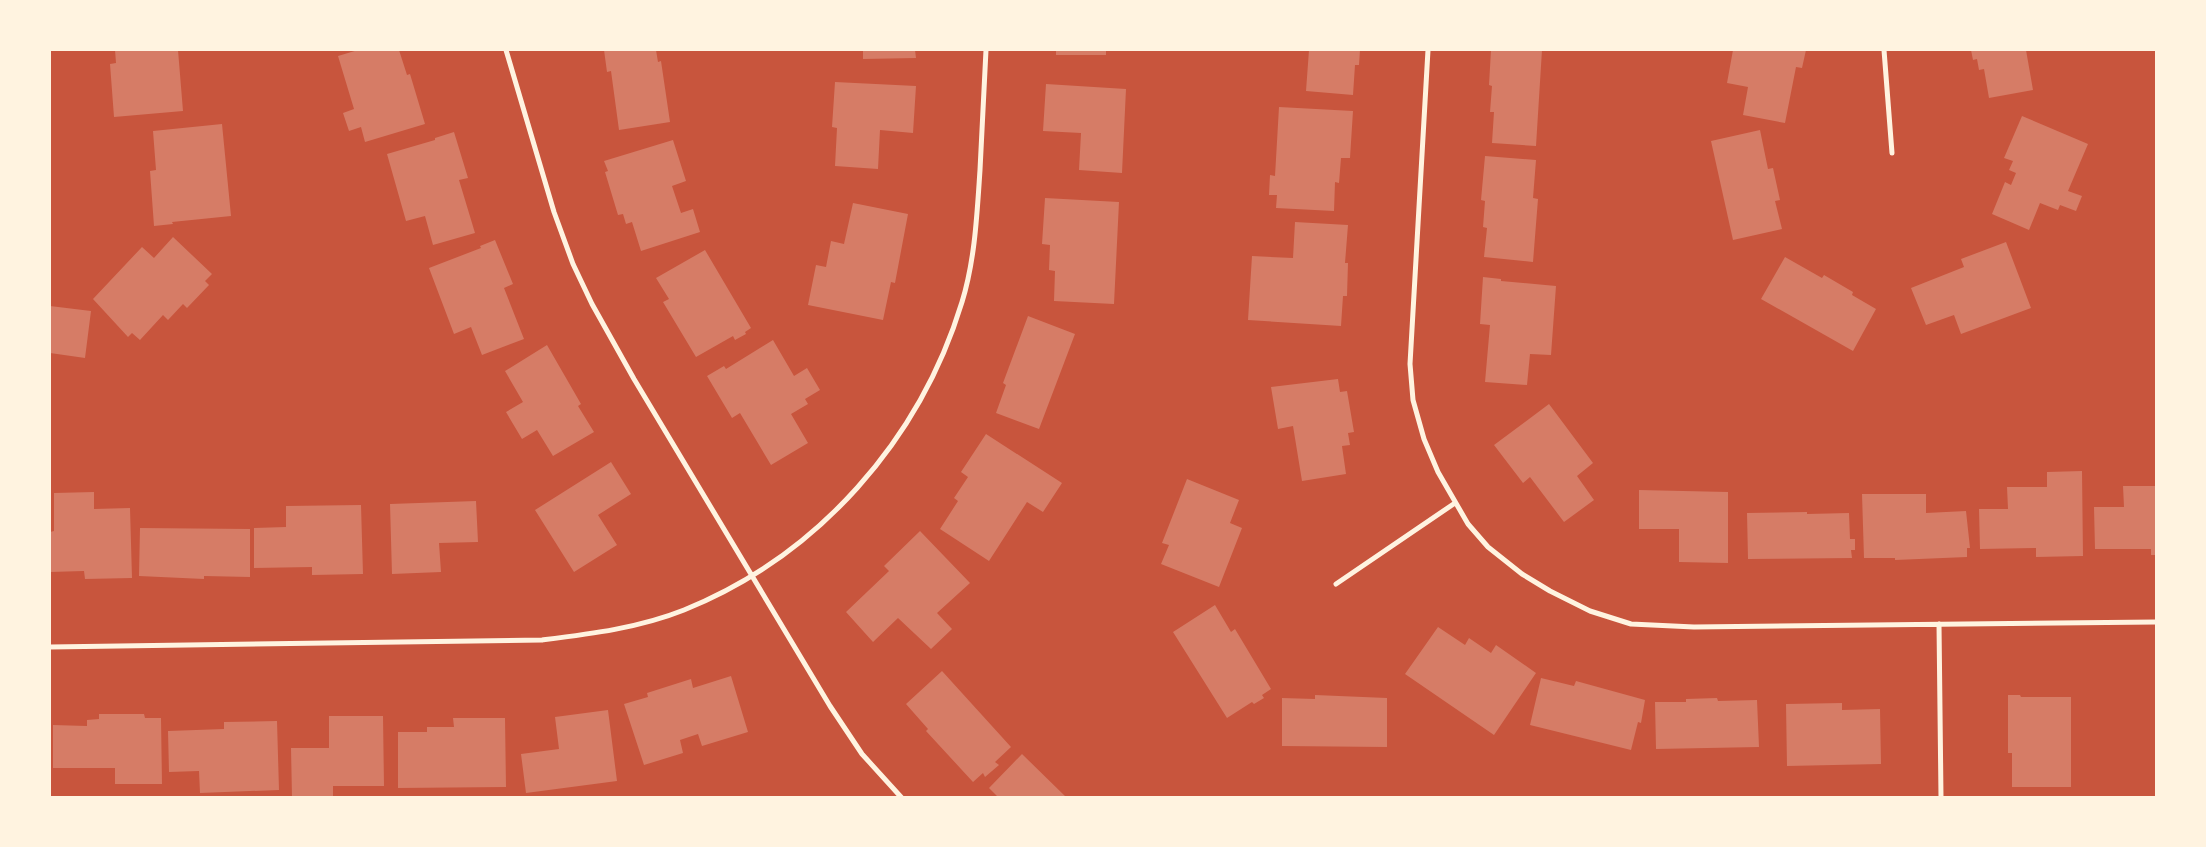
<svg xmlns="http://www.w3.org/2000/svg" width="2206" height="847" viewBox="0 0 2206 847" font-family="Jost,sans-serif">
<style>
.building{fill:#d67c66}
.lines{fill:none;stroke-linecap:round;stroke-linejoin:round}
.minor{stroke:#fff3e0;stroke-width:5}
</style>
<rect width="100%" height="100%" fill="#c8553d"/>
<!-- building -->
<path class="building" d="M115 50H178L183 111 114 117 110 64 116 63Z
M358 50H399L407 75 410 74 425 124 365 142 361 127 349 131 343 113 354 109 338 56Z
M604 50H656L658 62 661 61 670 122 619 130 611 71 607 72Z
M863 50H915L916 58 863 59Z
M1056 50H1106V55H1056Z
M1309 50H1360L1359 65H1355L1353 95 1306 91Z
M1491 50H1542L1536 146 1492 143 1494 112H1490L1492 86 1489 85Z
M1733 50H1806L1802 68 1796 67 1785 123 1743 115 1748 87 1727 83Z
M1971 50H2026L2033 90 1989 98 1984 69 1979 70 1977 59 1973 60Z
M835 82 916 86 913 133 880 130 878 169 835 166 837 128 832 127Z
M1046 84 1126 89 1122 173 1079 170 1081 133 1043 131Z
M1279 107 1353 111 1350 158H1341L1339 183 1335 182 1334 211 1276 208 1277 195H1269L1270 175 1275 176Z
M2022 116 2088 144 2068 191 2082 196 2076 211 2060 205 2058 210 2040 203 2029 230 1992 214 2005 182 2011 185 2016 173 2009 170 2013 161 2004 158Z
M222 124 231 216 172 222 173 224 154 226 150 171 156 170 153 131Z
M1760 130 1768 169 1773 168 1780 200 1775 201 1782 229 1733 240 1711 141Z
M454 132 468 178 459 180 475 233 433 245 425 216 406 221 387 154 435 140V138Z
M673 140 686 181 672 186 681 213 693 209 700 232 641 251 632 222 626 224 623 214 618 215 605 172 608 171 604 161Z
M1485 156 1536 160 1533 198 1538 199 1533 262 1484 257 1487 228 1483 227 1485 201 1481 200Z
M1045 198 1119 202 1114 304 1054 301 1055 271 1049 270 1050 245 1042 244Z
M853 203 908 214 895 283 891 282 883 320 808 305 816 265 826 267 831 241 844 244Z
M1295 222 1348 225 1345 263H1348L1347 296H1343L1341 326 1248 320 1252 256 1293 258Z
M173 237 212 274 205 281 209 285 187 308 183 304 168 320 163 315 140 340 132 333 128 337 93 299 142 247 154 258Z
M495 240 513 284 504 288 524 339 482 355 471 327 454 334 429 268 481 248 480 246Z
M2006 242 2031 308 1961 334 1954 315 1926 325 1911 288 1964 267 1961 259Z
M705 250 751 328 745 332 746 334 735 340 733 336 696 357 663 302 669 299 656 278Z
M1785 257 1822 278 1824 275 1853 292 1852 295 1876 309 1853 351 1761 299Z
M1483 277 1501 279V281L1556 286 1551 355 1530 354 1527 385 1485 382 1490 325 1480 324Z
M50 306 91 311 85 358 50 353Z
M1028 316 1075 334 1039 429 996 413 1006 385 1003 383Z
M773 340 794 376 807 368 820 390 805 399 808 404 791 414 808 443 771 465 740 413 732 418 707 376 724 366 726 369Z
M547 345 581 404 578 406 594 432 553 456 537 430 522 439 506 412 523 402 505 371Z
M1338 379 1340 392 1347 391 1354 432 1348 433 1350 445 1342 446 1346 474 1302 481 1293 426 1278 429 1271 387Z
M1549 404 1593 463 1577 476 1594 500 1564 522 1530 477 1523 483 1494 445Z
M986 434 1062 483 1043 512 1027 502 989 561 940 529 958 501 954 498 968 477 961 472Z
M611 462 631 494 598 515 617 545 574 572 535 510Z
M2082 471 2083 556 2036 557V548L1980 549 1979 509H2008L2007 487H2047V472Z
M1187 479 1239 500 1230 523 1242 528 1219 587 1161 564 1169 545 1162 543Z
M2123 486H2156V555H2151V549H2095L2094 507H2124Z
M1639 490 1728 492V563L1679 562V529H1639Z
M94 492V509L130 508 132 578 85 579 84 571 50 572V532L54 531V493Z
M1862 494H1926V513L1966 511 1970 548H1967V557L1895 560V558H1864Z
M476 501 478 542 439 543 441 572 392 574 390 504Z
M361 505 363 574 312 575V567L254 568V528L286 527V506Z
M1807 512V514L1849 513 1850 539H1855V550H1851L1852 558 1748 559 1747 513Z
M140 528 250 529V577L204 576V579L139 576Z
M920 531 970 583 937 613 952 629 931 649 898 618 873 642 846 612 889 571 884 566Z
M1215 605 1231 632 1235 629 1271 689 1262 695 1264 698 1254 704 1252 702 1227 718 1173 632Z
M1438 627 1465 645 1469 638 1491 653 1496 645 1536 673 1494 735 1405 674Z
M942 671 1011 747 995 762 999 765 985 777 983 773 973 782 926 731 928 729 906 704Z
M731 676 748 732 702 746 698 734 680 740 683 753 644 765 624 704 648 697 647 693 691 679 693 688Z
M1541 678 1574 686 1576 681 1645 700 1641 723 1638 722 1631 750 1530 725Z
M1315 695 1387 698V747L1282 746V698L1315 699Z
M2008 695H2020L2021 697H2071V787H2012V753H2008Z
M1717 698 1718 701 1757 700 1759 747 1656 749 1655 702H1686V699Z
M1842 703V710L1880 709 1881 764 1787 766 1786 704Z
M608 710 617 781 526 793 521 754 559 749 555 717Z
M99 714H144L145 718H161L162 784H115V768H53V725L87 726V720L99 719Z
M329 716H383L384 786H333V797H292L291 748H329Z
M453 718H505L506 787 398 788V732H427V727H454Z
M277 721 279 790 200 793 199 771 169 772 168 731 224 729V722Z
M1022 754 1066 797H998L989 788Z"/>
<g class="lines">
<!-- minor -->
<path class="minor" d="M506 50 554 212 573 264 592 304 634 379 830 706 862 754 901 797
M1428 50 1410 364 1413 400 1424 439 1438 472 1468 524 1488 547 1522 574 1550 591 1590 611 1631 624 1694 627 2156 622
M1884 50 1892 153
M1336 584 1455 503
M1939 624 1941 797
M50 647 542 640C590 634 639 628 684 610 818 556 920 440 962 302 975 260 977 214 980 170 982 130 984 90 986 50"/>
</g>
<!-- border -->
<rect width="2206" height="847" fill="none" stroke="#fff3e0" stroke-width="102"/>
</svg>
